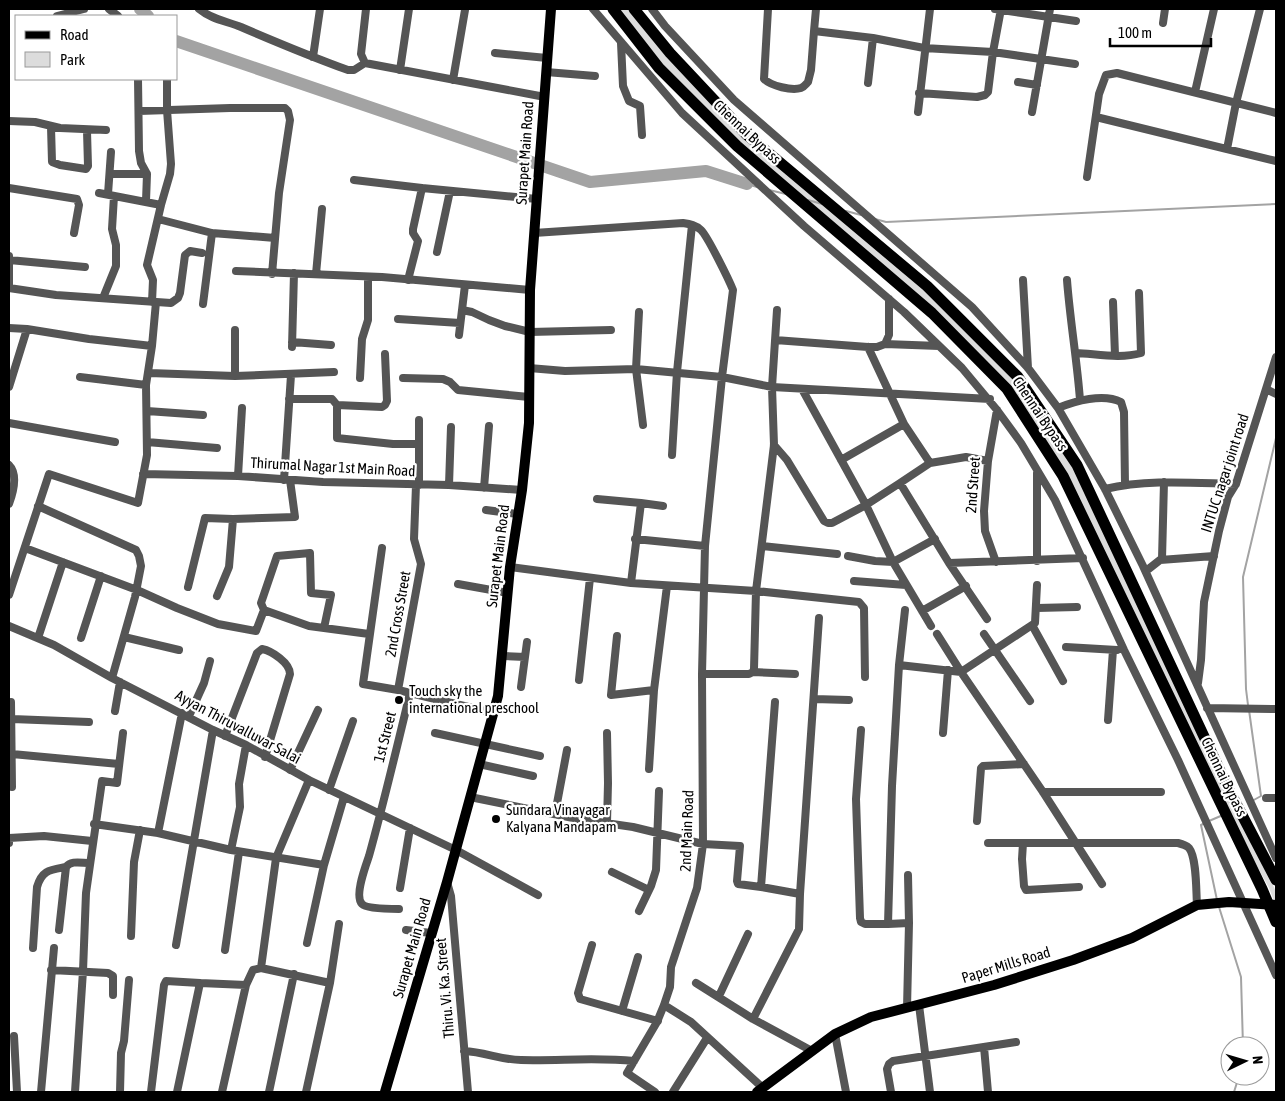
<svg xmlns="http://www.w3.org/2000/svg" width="1285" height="1101" viewBox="0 0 1285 1101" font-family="'Asap Condensed',sans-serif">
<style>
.green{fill:#dcdcdc}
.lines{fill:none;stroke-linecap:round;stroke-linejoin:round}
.stream{stroke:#a3a3a3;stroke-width:2}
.river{stroke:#a3a3a3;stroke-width:12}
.minor{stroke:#555;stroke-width:8}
.major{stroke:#000;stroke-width:10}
.highway{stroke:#000;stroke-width:11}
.poi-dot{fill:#000;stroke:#fff;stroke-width:2}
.labels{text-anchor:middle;stroke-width:4.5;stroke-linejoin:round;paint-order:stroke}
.street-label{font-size:15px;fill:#000;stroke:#fff}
.poi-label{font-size:15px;fill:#000;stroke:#fff;text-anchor:start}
</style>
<rect width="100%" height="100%" fill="#fff"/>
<!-- green -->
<path class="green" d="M616 9H629L676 64 926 290 1015 377 1070 462 1200 738 1273 885 1276 892V906L1269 888 1230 816 1101 550 1011 388 756 158 666 69Z"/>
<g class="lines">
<!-- stream -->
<path class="stream" d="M747 184 757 187
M769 190 786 194
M808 200 822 204
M846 211 861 215
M875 219 886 222 1276 204
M1248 705 1246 689 1243 577 1276 438
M1249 710 1261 796 1252 801
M1209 821 1223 815
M1205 823 1201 825 1217 900
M1219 907 1241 977 1243 1046
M1234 1092 1239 1076"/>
<!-- river -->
<path class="river" d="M140 9 148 16
M176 41 590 182 706 171 747 184"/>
<!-- minor -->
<path class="minor" d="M109 9 118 16
M199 9C211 19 226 21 241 27 276 42 312 57 348 70H354L365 63
M366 9 361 54 365 63 545 97
M593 9 682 113 804 226 904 312 962 368 997 410 1021 443 1055 500 1124 650 1178 760 1276 975
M652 9 665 26 734 100 972 307 1028 368 1058 408 1105 489 1143 566 1276 858
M768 9 764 79C771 86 792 91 801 88 804 87 806 84 808 82L811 70 814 31
M816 9 814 31 873 38 924 48 993 52 1075 64
M995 9 1076 21
M57 16 84 9
M1163 23 1165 9
M621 43 623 86 629 101 640 106 642 135
M495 53 547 58
M313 57 320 9
M400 70 409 9
M546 72 595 76
M138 79 139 151 141 163 147 174 146 201
M453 80 465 10
M1018 82 1037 85
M868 83 873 38
M1195 92 1214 9
M919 93 977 97 985 95 988 92 993 52 1001 9
M139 111 230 108H285L288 111 290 120 279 193 272 274
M918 112 930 9
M1032 112 1050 9
M1096 117 1276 161
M9 121 35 122 60 128 106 130
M51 127 52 162 60 165 86 169 88 166 87 131
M1227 149 1236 103 1260 9
M110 174H147
M1087 177 1099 94 1106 75 1117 73 1276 113
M354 180 422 188 537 199
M9 188 77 199 79 205 74 233
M99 193 161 205
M108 194 111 152
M158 219 212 233 275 238
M534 233 683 223C690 224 696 225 701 230 708 237 729 280 733 290L722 377 705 546 702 674 703 844 697 888 671 967 670 987 664 1005 657 1022 627 1073 655 1092
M437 252 450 191
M9 256V260L85 267
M236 271 382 277 530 290
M316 274 322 209
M408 280 418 241 413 233V229L422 188
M1023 280 1028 368
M1067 280C1070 320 1077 360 1080 400
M9 288 56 295 171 303 178 298 180 293 185 255 190 251 202 253
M9 288V260
M103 298 116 266V245L112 229 114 196
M152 302 153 280 147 265 161 205 170 174 171 164 167 110V79
M1113 302 1115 355
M203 304 212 233
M462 310 472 312 489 320 505 326 530 332 611 330
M639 312 636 369 643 425
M398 319 460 323
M9 328 27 329 89 339 152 346
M459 335 465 285
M775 340 868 347H877L885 344 889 335V299
M292 342 331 345
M885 344 939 346
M292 347 294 273
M868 347 904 424 930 463
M1076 353C1097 354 1121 359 1141 353L1139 293
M385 354 387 401 385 405 382 407 337 405V438L393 444H419
M529 368 565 371 636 369 722 377 772 387 990 399
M149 373 235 376 334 372
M235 376V330
M80 377 146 385
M360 378 362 339 368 320V277
M403 378 443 379 450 382 458 390 529 397
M9 387 27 329
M1266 389 1276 394
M289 399H332L337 405
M1058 408C1075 401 1103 393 1121 402L1124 412 1125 485
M147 411 203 415
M419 420V485
M9 423 115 442
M147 442 217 448
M774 445 787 460 824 521 828 523H832L866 505 802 389
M672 455 677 372 692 225
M841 460 904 424
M988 461 966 457 930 463 900 483 949 563 1083 558
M9 465C18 474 13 493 9 504
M143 474 238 476 323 482 449 485 522 490
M238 476 242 408
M284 480 291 375
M900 483 866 505 893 562 931 626
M449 485 451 427
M484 488 489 426
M1105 489C1148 479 1193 483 1236 484
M597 499 641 503
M38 506 136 550 139 556 141 566 135 597 112 678
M486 510 517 514
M635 539 705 546
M762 546 837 554
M25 548 137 590 177 608 218 624 256 631 264 610 261 603 277 556 310 553 311 593 331 595 324 628
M382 548 363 684 398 690 493 713
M848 556 875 561 893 562 935 539
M1162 559 1164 482
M1037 561V473
M996 562 985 531 984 511 988 461 997 410
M949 563 987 619
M510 567 631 583 756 591 774 445 772 387 777 310
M1146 571 1160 560 1214 556
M854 581 906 585
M631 583 641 503 663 506
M458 584 508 593
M188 587 205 518 233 519
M9 595 49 474 138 503 147 455 146 385 152 346 156 302
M217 596 229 567 233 519 295 517 290 480
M1037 608 1077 607
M264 610 309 626 369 634
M922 611 966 586
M1032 625 1063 681
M9 626 54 645 112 678 213 730 246 745 309 780 456 850 538 895
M937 634 961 672 1035 623 1037 585
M984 634 1030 701
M617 636 611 695 654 690
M124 637 179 650
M38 638 63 562
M81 638 101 576
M1066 647 1117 650
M502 656 525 657
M899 665 905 610
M753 672 795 674
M702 674H749L753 672 754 669 756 591 859 602 864 608 865 677
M579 680 590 578
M1198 683 1201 660 1204 602 1219 531 1228 497 1236 484 1276 357
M521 687 527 642
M398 690 421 564 414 539 416 485
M814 699 849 700
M11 702 12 787
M775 702 761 887 800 894
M1207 708 1276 709
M115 711 120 682
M189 716 204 683 210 661
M12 719 89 722
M1108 720 1113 650
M861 730 856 799 860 918 861 922 865 924H888
M435 733 540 756
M943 733 948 670
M225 736 257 653 262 649C272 651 290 663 290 674L265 757
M12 754 119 764
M479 764 533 776
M649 769 654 690 667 586
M290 770 318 710
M329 790 353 721
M1043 792H1161
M470 797 578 819 633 827 703 844 740 846 737 881 738 884 761 887
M1266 798H1276
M555 814 567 750
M977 821 981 768 983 766 1024 764
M607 823 608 783 607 733
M94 824 158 833 231 850 324 865
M158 833 182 713
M9 843V838L44 836 92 841
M988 843H1023
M231 850 240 807 239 784 246 745
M612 872 649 890
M908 875 909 923 888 924 892 786 899 665 961 672 1043 792 1102 884
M447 882 451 896 468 1092
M1079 887 1026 890 1024 886 1022 859 1023 843H1178C1182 844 1186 845 1189 848 1197 858 1196 892 1197 905
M400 888 410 828
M399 909C391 909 367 909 362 904 354 896 366 865 369 856 384 802 397 747 410 693
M639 911 651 886 656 870 659 791
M59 930 66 867C71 860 81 863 90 863
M406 930 431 933
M131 936 134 862 140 830
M307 943 324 865 344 797
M176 945 213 730
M592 945 578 993 580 999 658 1021
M33 948 37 887C42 870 50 870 66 867
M225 950 239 852
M261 968 330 983
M51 970 108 973 113 976V995
M200 983 246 985
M696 983 753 1019 812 1051
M719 996 748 934
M664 1005 691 1022 763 1088
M919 1005 930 1092
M907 1008 909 923
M622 1011 638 957
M753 1019 799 929 800 894 819 618
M835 1034 846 1092
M14 1036 17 1092
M984 1047 988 1092
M464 1051C485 1052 501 1060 521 1060 559 1061 596 1057 634 1061
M41 1092 54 948
M75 1092 83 971 86 893 102 781 117 783 123 733
M120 1092 121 1053 124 1041 129 980
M151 1092 164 985 166 981 200 983 177 1092
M222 1092 246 985 253 970 261 968 276 858 309 780
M269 1092 294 974
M306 1092 330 983 339 924
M673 1092 707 1038
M891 1092 887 1069 889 1064 893 1061 1016 1042"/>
<!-- major -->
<path class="major" d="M385 1092 447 882 498 696 510 567 522 490 529 423 530 290 551 9
M757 1092 835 1034 871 1017 994 985 1073 960 1132 938 1197 905 1229 902 1276 905"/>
<!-- highway -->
<path class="highway" d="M613 9 659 68 737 146 932 313 1007 389 1063 476 1262 889 1276 922
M634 9 670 53 746 134 927 286 1018 377 1077 465 1229 790 1276 880"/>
</g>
<!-- markers -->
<g class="poi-dot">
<circle cx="399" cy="700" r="5"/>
<circle cx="496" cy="819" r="5"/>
</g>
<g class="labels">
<!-- street labels -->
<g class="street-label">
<text transform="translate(747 132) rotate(43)" y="5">Chennai Bypass</text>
<text transform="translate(525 153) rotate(-86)" y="5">Surapet Main Road</text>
<text transform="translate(1040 414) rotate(56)" y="5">Chennai Bypass</text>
<text transform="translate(333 467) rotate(3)" y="5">Thirumal Nagar 1st Main Road</text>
<text transform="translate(1225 473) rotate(-72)" y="5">INTUC nagar joint road</text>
<text transform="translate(973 485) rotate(-86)" y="5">2nd Street</text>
<text transform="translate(498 556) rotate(-83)" y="5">Surapet Main Road</text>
<text transform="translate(398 614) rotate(-80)" y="5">2nd Cross Street</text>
<text transform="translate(238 727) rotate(28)" y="5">Ayyan Thiruvalluvar Salai</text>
<text transform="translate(385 737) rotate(-76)" y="5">1st Street</text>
<text transform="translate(1224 777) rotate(64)" y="5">Chennai Bypass</text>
<text transform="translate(687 831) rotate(-88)" y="5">2nd Main Road</text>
<text transform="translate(412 948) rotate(-74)" y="5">Surapet Main Road</text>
<text transform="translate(1006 965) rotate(-17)" y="5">Paper Mills Road</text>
<text transform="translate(445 988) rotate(-95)" y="5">Thiru. Vi. Ka. Street</text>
</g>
<!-- poi labels -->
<g class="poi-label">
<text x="409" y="696">Touch sky the<tspan x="409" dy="17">international preschool</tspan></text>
<text x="506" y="815">Sundara Vinayagar<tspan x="506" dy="17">Kalyana Mandapam</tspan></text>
</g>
</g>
<!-- border -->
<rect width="1285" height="1101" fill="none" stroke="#000000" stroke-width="20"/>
<!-- legend -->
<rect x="15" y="15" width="162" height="65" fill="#ffffff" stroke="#999999"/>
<rect x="25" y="31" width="25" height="8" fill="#000000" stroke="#999999"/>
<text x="60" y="40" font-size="15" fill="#000000">Road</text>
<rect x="25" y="52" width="25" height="15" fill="#dcdcdc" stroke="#999999"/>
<text x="60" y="65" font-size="15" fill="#000000">Park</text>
<!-- north arrow -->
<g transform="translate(1245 1061) rotate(85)"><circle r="24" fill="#ffffff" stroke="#999999"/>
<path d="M0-4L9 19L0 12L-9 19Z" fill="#000000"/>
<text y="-8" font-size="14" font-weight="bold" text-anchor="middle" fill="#000000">N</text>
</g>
<!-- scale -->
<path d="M1110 38v8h101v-8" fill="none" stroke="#000000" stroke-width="2.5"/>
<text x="1118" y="38" font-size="15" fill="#000000" stroke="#ffffff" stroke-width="4" paint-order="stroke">100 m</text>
</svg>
